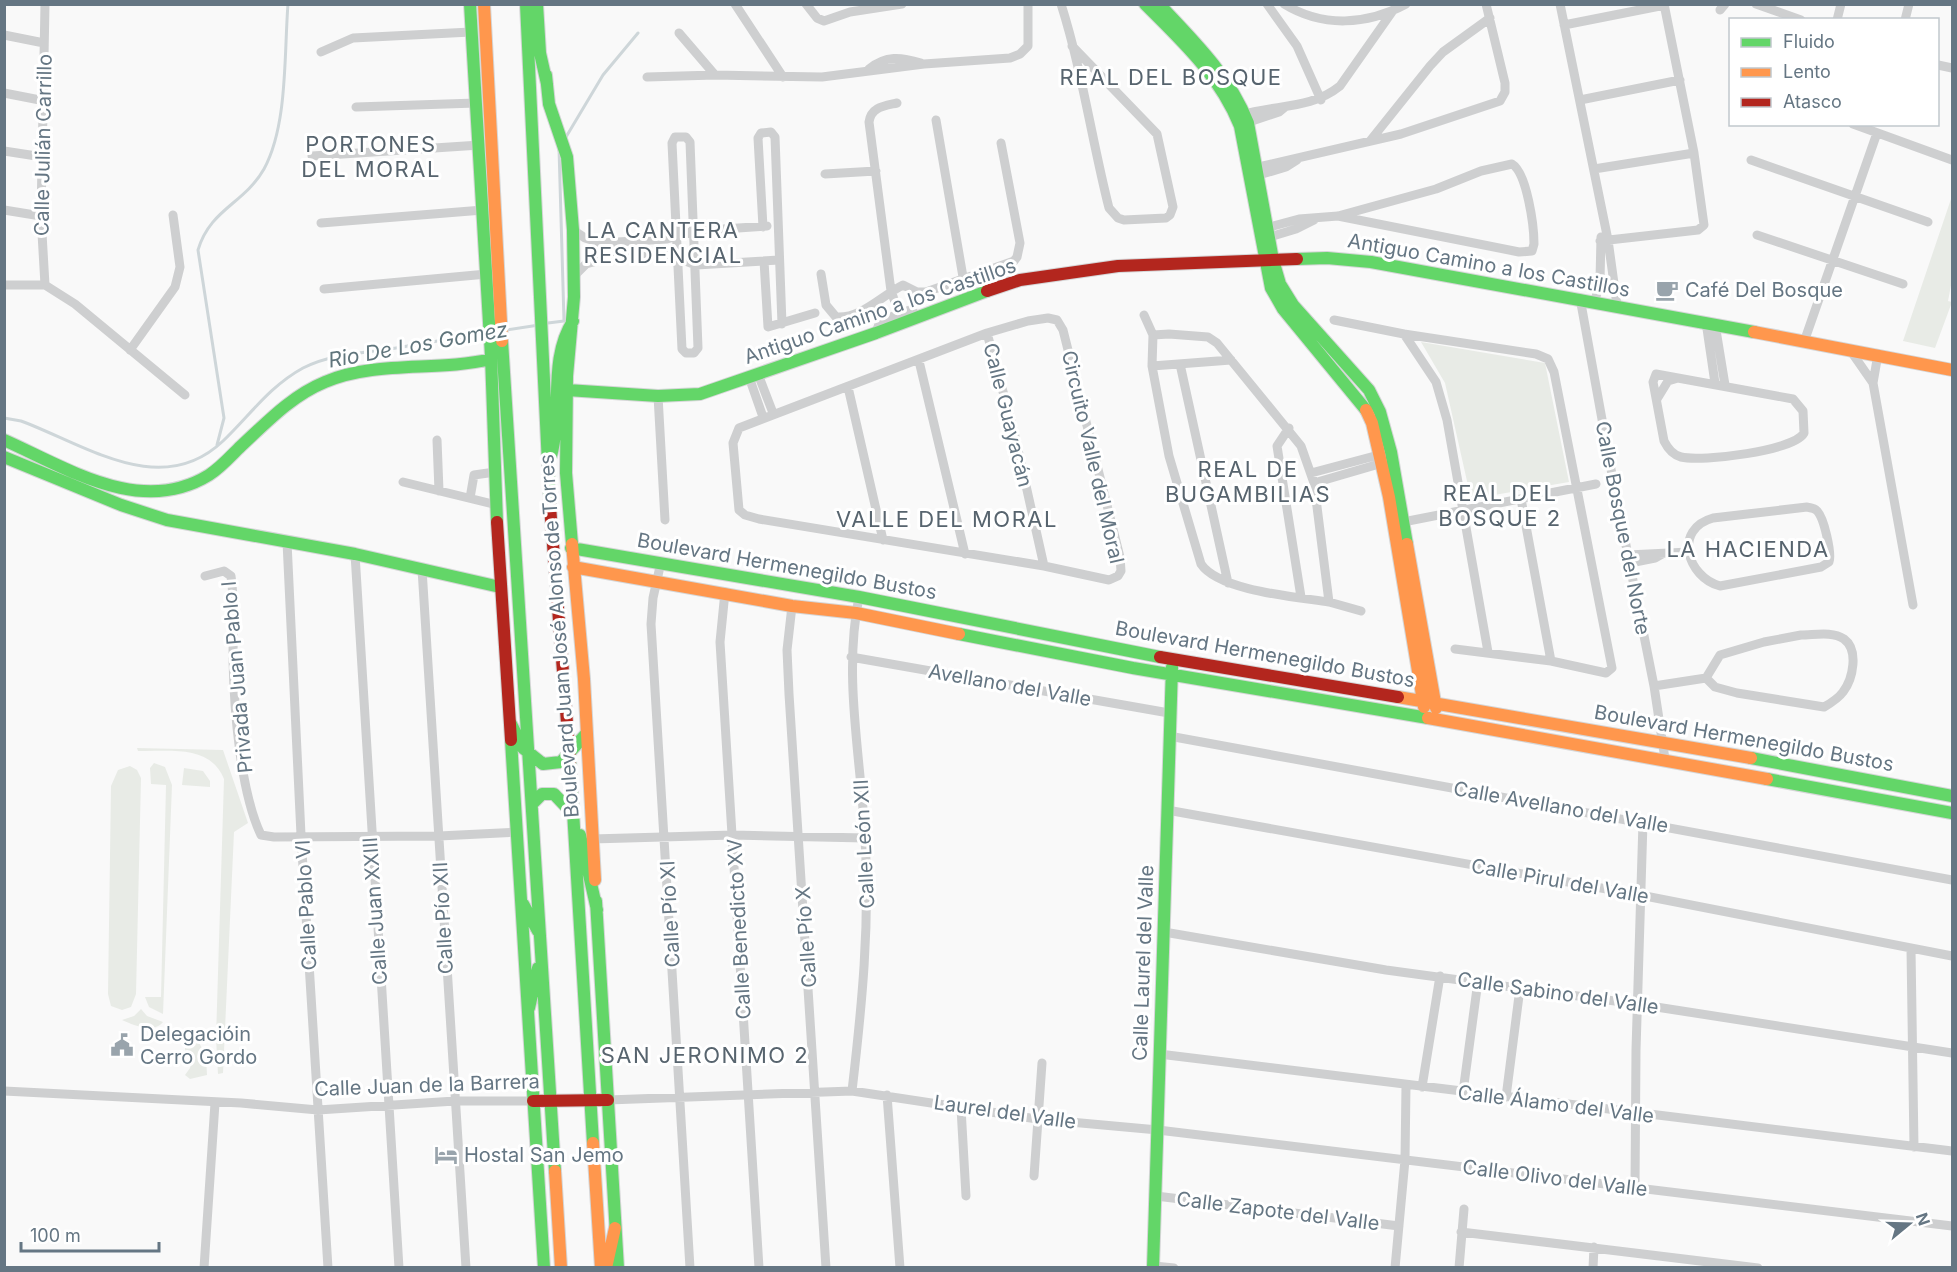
<svg xmlns="http://www.w3.org/2000/svg" width="1957" height="1272" viewBox="0 0 1957 1272" font-family="Inter,sans-serif">
<style>
.green{fill:#e8ebe6}
.lines{fill:none;stroke-linecap:round;stroke-linejoin:round}
.stream{stroke:#ced6d9;stroke-width:3}
.fast-casing{stroke:#d5d6d7;stroke-width:14}
.slow-casing{stroke:#d5d6d7;stroke-width:14}
.jam-casing{stroke:#d5d6d7;stroke-width:14}
.street{stroke:#cecfd0;stroke-width:9}
.fast{stroke:#63d668;stroke-width:12}
.slow{stroke:#ff974d;stroke-width:12}
.jam{stroke:#b3261e;stroke-width:12}
.labels{text-anchor:middle;stroke-width:6;stroke-linejoin:round;paint-order:stroke}
.street-label{font-size:20px;fill:#657683;stroke:#fff}
.poi-label{font-size:20px;fill:#657683;stroke:#fff;text-anchor:start}
.water-label{font-size:21px;font-style:italic;fill:#60757c;stroke:#fff}
.quarter-label{font-size:22px;letter-spacing:1.5px;fill:#57646e;stroke:#fff}
</style>
<rect width="100%" height="100%" fill="#f9f9f9"/>
<!-- green -->
<path class="green" d="M1952 196V280L1948 301 1952 302 1935 348 1903 341Z
M1421 342 1545 363 1569 482 1471 499 1445 383Z
M137 748 223 750 248 823 234 832 223 1073 218 1074 216 1038 224 779C210 744 169 752 138 751Z
M154 763 165 767 172 785 163 1014 149 1007 145 997H161L166 785 151 784 150 768Z
M130 766 137 770 141 778 136 994 131 1007 122 1010 111 1006 108 994 111 786 118 770Z
M184 768 203 771 210 781V787L182 785Z
M141 1009 147 1016 163 1022C154 1034 133 1025 122 1020L134 1016Z
M195 1035 206 1056 207 1075 190 1079 185 1075 190 1068 192 1059 185 1057V1045Z"/>
<g class="lines">
<!-- stream -->
<path class="stream" d="M566 137 603 75 638 33
M548 323 564 321 559 148
M507 330 539 325
M4 418 21 421C86 445 161 500 223 441 250 415 270 386 303 368 332 353 365 353 396 348 426 343 456 338 485 333
M217 445 224 418 198 250C210 209 244 204 264 169 288 125 284 54 288 4"/>
<!-- fast casing -->
<g class="fast-casing">
<path id="fast" d="M470 4 491 356 497 522
M526 4 550 506
M537 4 540 53 547 84
M1145 4C1182 41 1220 76 1240 126L1271 288 1283 309 1366 410
M1159 4C1194 41 1229 75 1248 123L1273 260 1280 284 1293 305 1369 390 1380 412 1391 452 1407 544
M546 75 549 104 567 157 573 230 574 297 567 376 566 473 572 544
M1297 259 1327 258 1371 262 1754 332
M502 341 555 1171
M567 390 658 396 700 394 876 333 987 291
M4 440C67 468 141 517 209 475 220 468 230 457 239 448 266 423 291 396 325 382 377 360 437 372 491 359
M551 456C563 411 548 360 573 321
M4 457 121 505 167 520 355 554 500 587
M571 548 859 597 1160 657
M959 634 1133 668 1428 718
M511 724 523 748 543 764 561 762 586 734
M511 740 544 1268
M1751 758 1952 796
M570 761 593 1143
M1767 779 1952 813
M532 804 542 794H554L573 814
M580 835 597 910
M596 901 618 1268
M523 904 538 931
M529 1008 538 968
M1153 1268 1172 667"/>
</g>
<!-- slow casing -->
<g class="slow-casing">
<path id="slow" d="M484 4 502 341
M1754 332 1952 370
M1366 410 1372 423 1389 497 1424 707
M572 544 584 679 595 880
M1407 544 1436 708
M573 567 792 606 856 613 959 634
M1398 697 1751 758
M1428 718 1767 779
M593 1143 601 1268
M555 1171 561 1268
M606 1268 615 1228"/>
</g>
<!-- jam casing -->
<g class="jam-casing">
<path id="jam" d="M987 291 1020 280 1118 266 1297 259
M550 506 570 761
M497 522 511 740
M1160 657 1398 697
M533 1101 608 1100"/>
</g>
<!-- street -->
<path class="street" d="M735 4 783 77
M806 4 817 18 824 21 850 12 902 4
M1061 4C1082 70 1092 141 1109 208L1118 218 1124 220 1166 218 1170 215 1173 207 1157 134 1072 46
M1267 4 1297 46 1321 100
M1284 4C1323 28 1367 25 1406 4
M1560 4 1608 240 1617 305
M1756 4 1801 20
M1720 10 1725 4
M1837 20 1841 4
M1905 20 1909 4
M1564 25 1665 5
M679 33 715 75
M4 35 44 43
M321 52 353 38 471 32
M1938 65 1952 68
M869 69C886 55 901 57 921 63
M647 77 715 75 822 77 924 64 1010 58 1020 54 1028 46V4
M4 93 45 101
M1580 100 1680 80
M897 103C884 106 871 107 869 122L891 291 899 313
M356 107 476 103
M1241 115C1276 104 1310 110 1340 86L1392 12
M936 120 963 277
M1243 124 1279 112 1285 107
M1853 124 1952 160
M675 137H686L690 142 698 348 694 353H686L682 349 672 143Z
M1370 141 1430 66 1443 52 1490 18
M4 151 43 157
M312 156 480 145
M1751 160 1928 222
M1250 169 1401 134 1500 101 1505 92V83L1486 4
M1594 169 1694 153
M825 174 876 171
M1252 177 1286 167 1297 160
M4 210 41 216
M321 223 483 210
M763 227 758 138 761 133 771 132 775 137 782 324
M1262 229 1299 219 1338 216 1436 189 1481 171 1512 164C1527 173 1534 226 1534 244L1532 251 1519 252 1338 216
M573 230 585 238 601 243 667 239 694 231 767 226
M1757 235 1903 284
M1263 239 1296 229 1314 220
M1600 241 1698 230 1704 225 1694 153 1664 4
M764 261 768 327 815 313
M821 274 826 305 836 317C861 319 881 296 903 285L917 292H926L1014 261 1017 257 1020 243 1001 143
M575 275 586 264 612 257 669 255 696 265 779 260
M4 285H45
M45 285 41 216 45 4
M45 285 75 304 185 395
M324 289 487 274
M1580 298 1613 480 1654 686 1665 759
M1595 301 1600 280 1601 237
M1144 315 1153 335
M1048 318 1057 320 1063 330 1120 557 1121 571 1118 576 1109 580 1044 566 759 519 745 515 739 510 733 443 739 428 987 333 1028 321Z
M1334 320 1404 334 1536 354 1548 359 1554 372 1612 668 1606 673 1551 661 1455 649
M1706 322 1715 383
M1715 324 1725 385
M876 333 880 321 910 310 920 317
M987 333 1014 432 1044 566
M1169 334 1208 337 1217 343 1301 446 1314 483 1329 602C1297 597 1219 591 1201 564L1169 456 1152 366 1153 335Z
M1404 334 1436 382 1447 420 1488 652
M1804 342 1877 133
M130 350 175 287 180 267 173 215
M1850 350 1873 383
M1878 354 1873 383 1913 605
M919 361 965 554
M1180 364 1228 583
M1152 366 1231 360
M758 374 773 413
M1656 374 1793 399 1803 411 1804 433C1794 451 1702 462 1681 457 1673 455 1668 449 1664 441L1653 382Z
M749 377 763 417
M848 387 883 540
M658 396 665 520
M1657 399 1668 381 1678 378
M1289 428 1277 446 1301 597
M437 440 439 491
M1311 473 1386 453
M403 482 497 505
M1314 483 1386 462
M470 498 474 475 495 472
M1521 499 1551 661
M1807 507C1810 508 1814 508 1816 510 1824 516 1832 554 1829 562L1821 567 1720 586C1687 577 1673 529 1713 518Z
M1398 523 1596 484
M287 542 301 835 328 1268
M355 554 399 1268
M1628 555 1689 552
M661 562 653 598 651 624 690 1268
M1630 563 1655 558 1662 554
M422 569 466 1268
M205 576 224 571 231 576C235 603 233 632 233 659 234 708 240 791 261 835L274 837 439 836 518 832
M725 592 720 642 759 1268
M1329 602 1361 611
M792 606 787 650 789 694 826 1268
M1801 635C1815 635 1832 631 1844 639 1859 650 1853 679 1843 692 1838 699 1831 703 1824 707L1737 693 1715 687 1706 678 1720 655 1764 642Z
M851 657 1169 713
M1654 686 1706 678
M1169 736 1952 880
M1167 810 1640 895 1952 956
M592 839 733 835 865 838
M1164 932 1386 970 1637 1004 1952 1053
M1911 949 1914 1147
M1159 1054 1952 1151
M1422 1087 1440 976
M4 1091 241 1103 318 1110 455 1101H533
M852 1091C862 1005 870 925 865 837 861 758 843 676 859 597
M1463 1092 1478 981
M887 1095 900 1268
M1506 1097 1520 988
M608 1100 852 1091 1037 1119 1158 1130 1952 1226
M961 1108 966 1196
M1034 1176 1042 1063
M1635 1187 1636 1050 1643 822
M1156 1196 1399 1226
M1461 1232 1758 1268
M1154 1266 1174 1268
M204 1268 215 1103
M1395 1268 1405 1160 1406 1085
M1459 1268 1464 1209
M1593 1268 1594 1247"/>
<!-- fast -->
<use href="#fast" class="fast"/>
<!-- slow -->
<use href="#slow" class="slow"/>
<!-- jam -->
<use href="#jam" class="jam"/>
</g>
<!-- icons -->
<defs>
<g id="cafe-bare" transform="scale(1.8)"><path d="M-5.5-4.5H6V0H3Q3 3.5 0 3.5H-2.5Q-5.5 3.5-5.5 0ZM3-3.2v2h1.7v-2ZM-6 4.5H4V6H-6Z" fill="#99a4ac" stroke="#fff" stroke-width="2.5" paint-order="stroke"/></g>
<g id="civic-bare" transform="scale(1.8)"><path d="M-.6-6.5H3V-4.5H.6V-3L4-1V1h2V6H-6V1h2V-1L-.6-3ZM-1.2 2.5V6h2.4V2.5Z" fill="#99a4ac" stroke="#fff" stroke-width="2.5" paint-order="stroke"/></g>
<g id="hotel-bare" transform="scale(1.8)"><path d="M-6-4.5h1.5V1H6V5H4.5V3h-9V5H-6ZM-4 0a1.8 1.8 0 1 1 3.6 0ZM.5 0V-2.5h3Q6-2.5 6 0Z" fill="#99a4ac" stroke="#fff" stroke-width="2.5" paint-order="stroke"/></g>
</defs>
<g fill-rule="evenodd">
<use href="#cafe-bare" x="1667" y="290"/>
<use href="#civic-bare" x="122" y="1045"/>
<use href="#hotel-bare" x="446" y="1155"/>
</g>
<g class="labels">
<!-- street labels -->
<g class="street-label">
<text transform="translate(43 145) rotate(-89)" y="7">Calle Julián Carrillo</text>
<text transform="translate(1489 265) rotate(10)" y="7">Antiguo Camino a los Castillos</text>
<text transform="translate(880 311) rotate(-19)" y="7">Antiguo Camino a los Castillos</text>
<text transform="translate(1008 415) rotate(76)" y="7">Calle Guayacán</text>
<text transform="translate(1093 457) rotate(77)" y="7">Circuito Valle del Moral</text>
<text transform="translate(1623 528) rotate(79)" y="7">Calle Bosque del Norte</text>
<text transform="translate(787 566) rotate(10)" y="7">Boulevard Hermenegildo Bustos</text>
<text transform="translate(559 636) rotate(-94)" y="7">Boulevard Juan José Alonso de Torres</text>
<text transform="translate(1265 654) rotate(10)" y="7">Boulevard Hermenegildo Bustos</text>
<text transform="translate(237 677) rotate(-95)" y="7">Privada Juan Pablo I</text>
<text transform="translate(1010 685) rotate(10)" y="7">Avellano del Valle</text>
<text transform="translate(1744 738) rotate(10)" y="7">Boulevard Hermenegildo Bustos</text>
<text transform="translate(1561 807) rotate(10)" y="7">Calle Avellano del Valle</text>
<text transform="translate(864 844) rotate(-93)" y="7">Calle León XII</text>
<text transform="translate(1560 881) rotate(10)" y="7">Calle Pirul del Valle</text>
<text transform="translate(306 905) rotate(-93)" y="7">Calle Pablo VI</text>
<text transform="translate(375 911) rotate(-94)" y="7">Calle Juan XXIII</text>
<text transform="translate(670 914) rotate(-93)" y="7">Calle Pío XI</text>
<text transform="translate(443 918) rotate(-93)" y="7">Calle Pío XII</text>
<text transform="translate(739 929) rotate(-93)" y="7">Calle Benedicto XV</text>
<text transform="translate(806 937) rotate(-94)" y="7">Calle Pío X</text>
<text transform="translate(1143 963) rotate(-88)" y="7">Calle Laurel del Valle</text>
<text transform="translate(1558 993) rotate(8)" y="7">Calle Sabino del Valle</text>
<text transform="translate(427 1085) rotate(-2)" y="7">Calle Juan de la Barrera</text>
<text transform="translate(1556 1104) rotate(7)" y="7">Calle Álamo del Valle</text>
<text transform="translate(1005 1112) rotate(8)" y="7">Laurel del Valle</text>
<text transform="translate(1555 1178) rotate(7)" y="7">Calle Olivo del Valle</text>
<text transform="translate(1278 1211) rotate(7)" y="7">Calle Zapote del Valle</text>
</g>
<!-- poi labels -->
<g class="poi-label">
<text x="1685" y="297">Café Del Bosque</text>
<text x="140" y="1041">Delegacióin<tspan x="140" dy="23">Cerro Gordo</tspan></text>
<text x="464" y="1162">Hostal San Jemo</text>
</g>
<!-- water labels -->
<g class="water-label">
<text transform="translate(418 345) rotate(-10)" y="7">Rio De Los Gomez</text>
</g>
<!-- quarter labels -->
<g class="quarter-label">
<text x="1171" y="85">REAL DEL BOSQUE</text>
<text x="371" y="152">PORTONES<tspan x="371" dy="25">DEL MORAL</tspan></text>
<text x="663" y="238">LA CANTERA<tspan x="663" dy="25">RESIDENCIAL</tspan></text>
<text x="1248" y="477">REAL DE<tspan x="1248" dy="25">BUGAMBILIAS</tspan></text>
<text x="1500" y="501">REAL DEL<tspan x="1500" dy="25">BOSQUE 2</tspan></text>
<text x="947" y="527">VALLE DEL MORAL</text>
<text x="1748" y="557">LA HACIENDA</text>
<text x="705" y="1063">SAN JERONIMO 2</text>
</g>
</g>
<!-- border -->
<rect width="1957" height="1272" fill="none" stroke="#657683" stroke-width="12"/>
<!-- legend -->
<rect x="1729" y="18" width="210" height="108" fill="#ffffff" stroke="#c1c8cd" stroke-width="1.5"/>
<rect x="1741" y="38" width="30" height="9" fill="#63d668" stroke="#c1c8cd" stroke-width="1.5"/>
<text x="1783" y="48" font-size="18" fill="#657683">Fluido</text>
<rect x="1741" y="68" width="30" height="9" fill="#ff974d" stroke="#c1c8cd" stroke-width="1.5"/>
<text x="1783" y="78" font-size="18" fill="#657683">Lento</text>
<rect x="1741" y="98" width="30" height="9" fill="#b3261e" stroke="#c1c8cd" stroke-width="1.5"/>
<text x="1783" y="108" font-size="18" fill="#657683">Atasco</text>
<!-- north arrow -->
<g transform="translate(1909 1224) rotate(71)" stroke="#ffffff" stroke-width="4.5" paint-order="stroke">
<path d="M0-4.5L10 22L0 15L-10 22Z" fill="#657683"/>
<text y="-9" font-size="16" font-weight="bold" text-anchor="middle" fill="#657683">N</text>
</g>
<!-- scale -->
<path d="M21 1242v9h138v-9" fill="none" stroke="#657683" stroke-width="3"/>
<text x="30" y="1242" font-size="18" fill="#657683" stroke="#ffffff" stroke-width="4.5" paint-order="stroke">100 m</text>
</svg>
